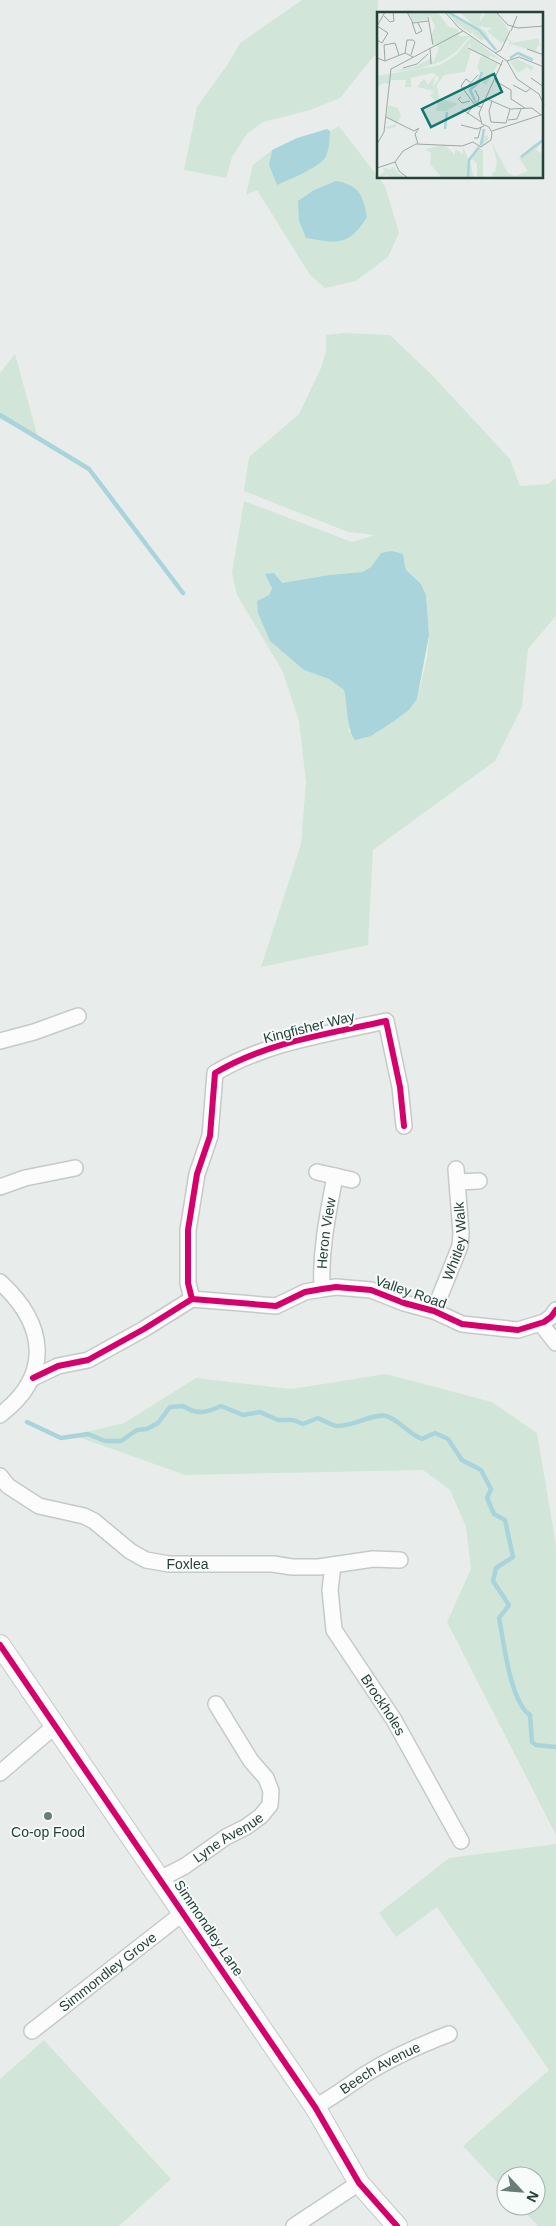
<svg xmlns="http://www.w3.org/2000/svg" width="556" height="2226" viewBox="0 0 556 2226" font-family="Helvetica,sans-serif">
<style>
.green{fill:#d1e6d8;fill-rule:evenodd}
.water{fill:#a9d4db}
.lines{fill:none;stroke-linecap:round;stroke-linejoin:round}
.stream{stroke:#a9d4db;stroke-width:4.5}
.minor-casing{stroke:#c5cac8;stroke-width:18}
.tertiary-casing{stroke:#c5cac8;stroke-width:22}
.minor{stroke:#fcfcfc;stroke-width:15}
.tertiary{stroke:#fcfcfc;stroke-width:20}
.cycleway-casing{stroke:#f7fbf9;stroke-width:9}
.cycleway{stroke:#d6006c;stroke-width:6}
.poi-dot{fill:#697e78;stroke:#f7fbf9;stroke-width:2}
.labels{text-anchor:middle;stroke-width:4;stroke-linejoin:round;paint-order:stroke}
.street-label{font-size:14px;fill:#24423a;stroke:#f7fbf9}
.poi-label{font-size:14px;fill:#24423a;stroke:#f7fbf9}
.inset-river{fill:none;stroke:#a9d4db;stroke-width:2.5}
.inset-road{fill:none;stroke:#9aa9a4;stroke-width:1}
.view{fill:#0f766e;fill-opacity:0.15;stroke:#0f766e;stroke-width:2.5}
.inset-edge{fill:none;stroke:#24423a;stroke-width:2.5}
</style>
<rect width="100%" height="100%" fill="#e8edeb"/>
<!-- green -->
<path class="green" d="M302 0H378V54L374 56 340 98 310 110 263 122 247 134 232 157 226 178 184 170 197 107 230 61 240 43Z
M339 126 385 186 399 233 388 257 356 281 325 288 310 275 257 190 246 195 253 165 272 150 269 165 330 142V131Z
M344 333 390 335 432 375 510 459 520 486 548 484 556 478V616L528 649 522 707 495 761 373 850 368 945 261 967 301 844 306 782 299 721 283 672 237 595 232 573 244 501 352 542 375 535 348 532 244 491 249 457 299 414 321 368 326 351V335ZM381 553 405 560 406 570 421 584 426 595 429 635 427 658 417 699 409 710 371 736 349 732 348 706 344 690 329 679 304 670 257 601 269 595 272 588 266 574 282 583 329 575 364 572 371 567Z
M15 354 38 438 0 419V373Z
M386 1374 492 1402 537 1433 556 1545V1835L447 1622 471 1569 466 1527 450 1490 423 1470 185 1475 73 1435 124 1423 196 1378 291 1389Z
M556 1844V2226H538L519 2206H536V2176H506V2192L463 2146 549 2070 437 1907 396 1937 379 1913 449 1858Z
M44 2040 171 2179 119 2226H0V2079Z"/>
<!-- water -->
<path class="water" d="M327 129 330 131C330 140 329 150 325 158 318 168 288 180 277 185L269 165 272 150 297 138Z
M336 181C359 185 363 195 367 217 348 247 338 243 306 238L299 221 298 201 314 190Z
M392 551 403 554 406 570 421 584 426 595 429 635 417 699 409 710 394 721 371 736 355 740C346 728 348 706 344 690L329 679 304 670 270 641 258 613 257 601 269 595 272 588 265 574 274 573 282 583 329 575 363 572 371 567 381 553Z"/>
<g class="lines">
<!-- stream -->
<path class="stream" d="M0 415 89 469 183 593
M27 1422 61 1438 88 1434 105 1441H121L137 1430 147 1429 158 1423 170 1407 183 1406C197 1415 206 1413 221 1406L243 1415 260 1412 278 1420H293L303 1424 318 1418C324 1421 331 1425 336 1426 352 1427 373 1413 386 1416 398 1419 409 1434 422 1439L435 1433 448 1439 462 1460 481 1470 491 1489 487 1498 494 1514 505 1520 513 1557 496 1568 493 1581 509 1605 499 1618C504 1642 510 1702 530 1715L532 1742 536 1745 556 1747"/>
<!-- minor casing -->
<g class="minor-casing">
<g id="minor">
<path d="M0 1041 34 1032 78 1016"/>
<path d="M317 1172 352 1180"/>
<path d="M457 1182 479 1181"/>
<path d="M0 1187 25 1178 75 1168"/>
<path d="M0 1282C46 1324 53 1375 0 1415"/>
<path id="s1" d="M322 1289C320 1251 328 1214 335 1176"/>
<path d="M192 1299 188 1283V1230L197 1174 210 1136 215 1073C267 1042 328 1034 386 1021L400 1087 404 1126"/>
<path id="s2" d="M434 1311 460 1246 461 1233 456 1169"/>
<path d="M541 1324 556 1343"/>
<path d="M33 1378 58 1366 88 1360 144 1329 192 1299 276 1306 305 1292 322 1289 336 1287 371 1290 404 1303 434 1311 462 1324 518 1330 544 1322 551 1317 556 1310"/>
<path id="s3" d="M0 1476 8 1486 39 1506 84 1516 94 1521 130 1551 146 1560 169 1564H273L292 1567H319L373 1559 400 1560"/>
<path id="s4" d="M333 1565 330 1590 334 1630 394 1720 461 1841"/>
<path d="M0 1773 56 1725"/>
<path id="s5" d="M160 1879 185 1866 226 1837 246 1827 261 1816 270 1805 271 1791 266 1778 251 1761 216 1704"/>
<path id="s6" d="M32 2031 183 1913"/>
<path id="s7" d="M315 2107C333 2097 348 2086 364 2075 391 2058 420 2045 449 2034"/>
<path d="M294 2226 359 2183"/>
</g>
</g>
<!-- tertiary casing -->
<g class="tertiary-casing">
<path id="tertiary" d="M0 1645 315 2107 359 2183 397 2226"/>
</g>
<!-- minor -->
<use href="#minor" class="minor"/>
<!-- tertiary -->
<use href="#tertiary" class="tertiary"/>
<!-- cycleway casing -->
<g class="cycleway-casing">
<path id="cycleway" d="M192 1299 188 1283V1230L197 1174 210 1136 215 1073C267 1042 328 1034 386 1021L400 1087 404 1126
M33 1378 58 1366 88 1360 144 1329 192 1299 276 1306 305 1292 322 1289 336 1287 371 1290 404 1303 434 1311 462 1324 518 1330 544 1322 551 1317 556 1310
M0 1645 315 2107 359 2183 397 2226"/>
</g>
<!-- cycleway -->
<use href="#cycleway" class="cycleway"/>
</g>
<!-- markers -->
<circle class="poi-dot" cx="48" cy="1816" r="5"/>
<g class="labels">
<!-- street labels -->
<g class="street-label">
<text transform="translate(309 1027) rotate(-14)" y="5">Kingfisher Way</text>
<text dy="5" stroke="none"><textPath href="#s1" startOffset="56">Heron View</textPath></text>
<text dy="5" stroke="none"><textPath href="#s2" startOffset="74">Whitley Walk</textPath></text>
<text transform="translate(411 1292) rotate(19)" y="5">Valley Road</text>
<text dy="5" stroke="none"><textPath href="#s3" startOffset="214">Foxlea</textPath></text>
<text dy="5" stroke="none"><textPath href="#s4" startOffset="155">Brockholes</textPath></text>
<text dy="5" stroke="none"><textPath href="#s5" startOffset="80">Lyne Avenue</textPath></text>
<text transform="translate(209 1928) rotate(56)" y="5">Simmondley Lane</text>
<text dy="5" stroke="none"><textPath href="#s6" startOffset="96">Simmondley Grove</textPath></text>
<text dy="5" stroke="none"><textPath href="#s7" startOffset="76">Beech Avenue</textPath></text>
</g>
<!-- poi labels -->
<g class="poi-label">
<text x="48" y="1837">Co-op Food</text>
</g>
</g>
<!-- overview -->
<g transform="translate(377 12)">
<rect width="166" height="166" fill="#e8edeb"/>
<path d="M31 0H60L72 15 81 17 82 24H93L80 39 66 49 44 56 14 60 39 54 53 47 54 41 56 51 62 36 53 28 58 14 52 3 51 7 36 10ZM70 0 96 13 83 0H104L103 9 110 0H118L129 13 130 16 119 2 132 19 129 25 134 29 135 31 162 26V32L166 34 161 33 159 40 134 32 131 37 133 28 124 31 110 19 115 16 101 14 109 20 117 37 107 26 105 29 96 22 97 18 94 22 80 12ZM94 25 125 49 113 44 111 46 94 37 93 32 90 36 94 39 88 60 67 63 60 73 62 86 81 92 69 99H59L61 91 53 84 57 79 40 75 47 66 51 73 58 63 56 75 62 66 56 61 34 66V75H28L29 68H14L13 72 7 71 0 75V64L63 53 80 42ZM104 44 121 52 109 73 104 69 95 77 99 90 91 77 104 63 100 55ZM140 47 157 55 154 59 150 55 141 61 133 50ZM11 93 21 96 24 104 18 115 11 117 8 115 20 112 10 105ZM111 123V129L102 136 106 138V166H100V152L95 147 93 150 97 166H65L53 152 54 141 48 137 68 133 78 143V137L86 142V135L92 148 102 135 104 125ZM166 128 159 138 166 142V166H116L115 160H118L120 150 115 131 131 161 138 164 151 159 142 146 157 132ZM16 154 21 161 31 166H15L10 163 1 166 7 159 6 156 13 157Z" fill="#d1e6d8"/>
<path class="inset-river" d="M71 0 102 18 119 38M133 46 141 41 156 48M99 91 93 78 101 71 105 60M68 117 70 100M104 133 107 117M144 145 166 128M91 166 92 148 102 135"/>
<path class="inset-road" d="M30 0 36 11 51 9M68 0 82 16 130 49M119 0 131 13 141 16 167 14M7 4 13 10 17 9 16 0M51 5 56 33M35 10 39 22 45 19 41 11M0 14 11 21 5 31 0 28M0 14 8 0M134 19 140 4M53 36 54 52M91 36 125 53M150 37 167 43M28 41 30 28H36L38 30 34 43M118 41 124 38 133 19M0 46 8 49 28 41 36 45M8 49 7 33 18 31 22 43M130 49 140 67 162 82 167 93M130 49 142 45 167 55M26 56 40 52 51 42M154 66 167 75M118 69 134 78V87L148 96M93 70 89 67 84 74 98 93M136 73 149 80 154 76M88 77 101 63M98 78 102 86 100 94M84 85 81 87 85 91 93 89M108 86 133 97 155 96 164 103M115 89 112 99 114 110 129 111 133 97M85 97 104 110M90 102 97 93 104 95M9 105 37 119 42 116 38 122 41 132M131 108 140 107 144 97M84 113 100 117 107 114M115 119 167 102M115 121 112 115 105 112 102 101 126 48M97 126H101L104 115M0 132 7 120 14 57 86 19M18 150 26 139 39 132 85 134 96 130 104 135 114 128 115 121M18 150 22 159 31 166M0 156 18 150"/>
<path class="view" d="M117 62 125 80 54 115 45 97Z"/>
<rect width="166" height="166" class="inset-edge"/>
</g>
<!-- north arrow -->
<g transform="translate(521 2191) rotate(116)"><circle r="24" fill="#f7fbf9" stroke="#a3b1ad"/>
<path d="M0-4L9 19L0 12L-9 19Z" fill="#697e78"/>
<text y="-8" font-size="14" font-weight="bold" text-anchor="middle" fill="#24423a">N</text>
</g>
</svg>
